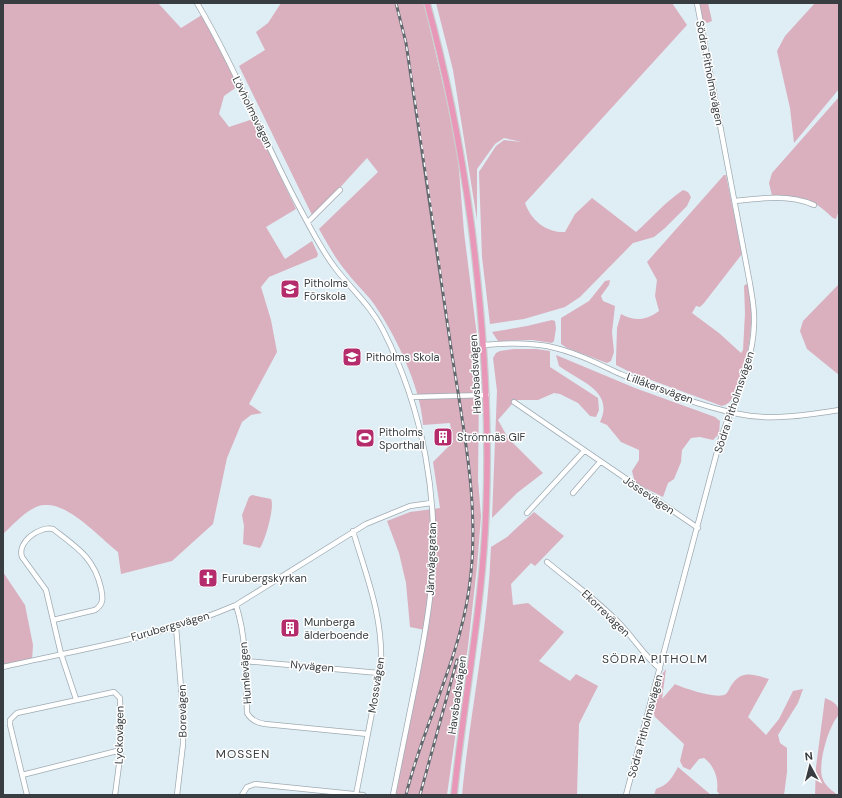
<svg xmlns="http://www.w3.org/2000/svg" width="842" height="798" viewBox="0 0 842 798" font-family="'DM Sans',sans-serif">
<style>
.green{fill:#dab0be}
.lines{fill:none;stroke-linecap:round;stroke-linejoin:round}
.minor-casing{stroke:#9fabb3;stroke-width:6}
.major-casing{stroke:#cbcdcd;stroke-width:8}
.minor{stroke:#fff;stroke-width:4.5}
.major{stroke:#e897b9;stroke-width:5.5}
.rail-casing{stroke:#626a6f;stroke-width:3}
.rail{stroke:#fff;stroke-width:1.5;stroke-dasharray:4.5;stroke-linecap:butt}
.labels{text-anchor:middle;stroke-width:3;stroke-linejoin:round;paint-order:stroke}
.street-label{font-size:11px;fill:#373d40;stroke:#fff}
.poi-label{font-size:11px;fill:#373d40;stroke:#fff;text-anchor:start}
.neighbourhood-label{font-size:12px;letter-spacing:1px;fill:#373d40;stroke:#fff}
</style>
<rect width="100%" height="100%" fill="#dfedf5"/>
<!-- green -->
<path class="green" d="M3 3H158L181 28 205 13 241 84 224 96 219 114 229 127 253 119 296 209 266 227 285 259 312 241 318 254 317 257 269 277 261 287 271 320 277 352 249 404 262 413 251 415 242 422 227 458 213 524 172 561 121 574 118 552C100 538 69 503 45 505 30 505 13 525 3 534Z
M281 3H424L457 145 464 232 477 336 479 392 478 480 481 516 477 567 468 646 447 795H393L425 630 410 627 406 583 399 553 387 521 410 512 440 508 433 462 453 442 450 423 423 425C421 387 394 331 371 300 363 290 353 281 345 270 335 258 327 243 319 229L378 172 367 158 313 217 239 66 265 50 256 32 268 23Z
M436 3H672L687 25 525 203C531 220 546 233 565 232L575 214 592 198 636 232C652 218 665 202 683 190L688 192 691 197 687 206 665 228 654 237 633 243 580 297 565 307 524 319 490 324 482 257 479 172 496 146 504 140 522 142 504 138 495 144 477 169V220L453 70Z
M699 3H708L712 21 707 23 702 19Z
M815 3H839V89L794 143 790 108 777 51 785 36Z
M839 97V210L836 219 833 218C810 196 803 197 772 196L769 183 772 173Z
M724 175H726L742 254 704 303 700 307 696 306 692 313 719 333 741 353 743 350 745 313 744 286 746 284 748 285C755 320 750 352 738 385 735 393 732 404 722 406L632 373 616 365V360L617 328 621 314C635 322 647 320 659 311L655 296 657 280 647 262Z
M610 280 609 285 601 296 603 301 615 306 612 332 614 352 611 361 607 363 567 348 561 344V318L589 301 605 281Z
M839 284V375L807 349 800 331 803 321Z
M552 320 555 321 556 328 554 341 552 343 532 340 498 341 492 332 527 326Z
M514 349H536L550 351V367L598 398 599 410 596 417 590 416 578 403 560 394 554 393 538 400H518L512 404 498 420 508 438 543 473 517 493 492 518 497 391 493 358 496 353 500 351Z
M556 355 635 388 715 417 720 421 719 434 713 440 700 437 691 438 682 450 681 462 674 479 668 483 663 497 635 483 632 471 639 460V450L621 442 607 425 600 422C615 391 579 381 559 366Z
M252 495 271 499C275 507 265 541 260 548L243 544 244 526 242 515 249 497Z
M534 512 564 536 535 566 531 563 511 584 513 605 528 603 564 632 539 661 570 681 576 674 598 686 579 724 577 795H462C470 712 488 630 491 547L507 537Z
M3 572 25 605 33 645 32 660 3 667Z
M666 669 662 699 675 684C683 688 718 700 726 694 729 691 730 686 733 683 743 670 754 675 769 679L748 717 766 735 779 719 793 691 803 689 798 703 778 735 780 743 787 748V772L784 795H720L717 791C719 779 714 765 704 758L699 759 690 770 683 767 680 761 684 744 655 717 653 711 663 673Z
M825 698C834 702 839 704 839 715 829 724 818 763 822 777 825 786 831 790 838 795H815L816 767Z
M678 767 711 795H654L656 789C668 785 672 778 678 767Z"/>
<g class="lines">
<!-- minor casing -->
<g class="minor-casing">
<path id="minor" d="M197 3C235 67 262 137 297 203 309 225 321 250 336 269 352 290 371 306 383 330 423 409 440 500 431 588 428 620 422 650 416 681 408 719 401 757 393 795
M735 201C760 198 790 194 814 205
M308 222 340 190
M484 345C505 343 526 342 547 346 572 351 595 362 618 373 657 389 698 406 739 414 771 421 807 415 839 410
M411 397 487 395
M514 402 698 528
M573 493 600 462
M527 513 584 451
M353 531C367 578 383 616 381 666L356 795
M547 562C570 581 594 598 615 619 632 635 643 655 660 669
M236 605C247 639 246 677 247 713 251 720 257 723 265 724L368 734
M53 620 95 610C104 604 103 598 101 588 94 557 76 547 53 529 39 526 17 542 22 557L46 590 61 654 76 699
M176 627 183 712V744L177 795
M245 661 379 673
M3 667C81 649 162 637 236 605L366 524 410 506 431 503
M22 775 121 750
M27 795 10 725V720L17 713 114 692 120 698 121 750 115 795
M242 795 247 787 255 784 363 795
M626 795 718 448C730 406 753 368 754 324 755 310 752 297 750 284L697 3"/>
</g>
<!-- major casing -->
<g class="major-casing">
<path id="major" d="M427 3C447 75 461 149 471 223 484 326 491 429 485 532 480 620 463 707 454 795"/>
</g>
<!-- minor -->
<use href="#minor" class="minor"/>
<!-- major -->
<use href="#major" class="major"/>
<!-- rail casing -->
<g class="rail-casing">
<path id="rail" d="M396 3 406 43C422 145 437 247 451 348 463 428 481 509 469 589 459 661 423 725 406 795
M420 795 457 660"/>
</g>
<!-- rail -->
<use href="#rail" class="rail"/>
</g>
<!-- icons -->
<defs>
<g id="school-square" transform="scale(1)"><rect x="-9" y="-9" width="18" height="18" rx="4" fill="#b42c6c" stroke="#fff"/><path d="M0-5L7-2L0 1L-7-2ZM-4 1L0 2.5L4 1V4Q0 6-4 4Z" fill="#fff"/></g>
<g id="building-square" transform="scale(1)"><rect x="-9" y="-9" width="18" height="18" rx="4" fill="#b42c6c" stroke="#fff"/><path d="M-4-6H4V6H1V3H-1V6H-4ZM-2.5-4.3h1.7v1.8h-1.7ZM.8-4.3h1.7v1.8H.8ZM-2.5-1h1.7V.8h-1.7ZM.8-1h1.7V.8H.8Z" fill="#fff"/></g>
<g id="stadium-square" transform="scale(1)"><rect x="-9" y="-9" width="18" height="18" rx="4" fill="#b42c6c" stroke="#fff"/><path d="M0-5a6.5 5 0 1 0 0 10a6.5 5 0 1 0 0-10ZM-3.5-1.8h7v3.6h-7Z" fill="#fff"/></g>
<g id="church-square" transform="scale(1)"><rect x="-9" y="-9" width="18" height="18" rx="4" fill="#b42c6c" stroke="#fff"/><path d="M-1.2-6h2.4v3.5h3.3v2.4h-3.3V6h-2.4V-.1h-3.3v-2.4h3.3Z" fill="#fff"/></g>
</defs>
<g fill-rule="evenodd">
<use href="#school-square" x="290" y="289"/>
<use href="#school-square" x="352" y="357"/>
<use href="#building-square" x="443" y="437"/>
<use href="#stadium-square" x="365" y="438"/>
<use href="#church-square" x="208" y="578"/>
<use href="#building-square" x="290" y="628"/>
</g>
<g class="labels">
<!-- street labels -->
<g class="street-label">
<text transform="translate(710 73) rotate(79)" y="4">Södra Pitholmsvägen</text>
<text transform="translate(253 112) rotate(64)" y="4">Lövholmsvägen</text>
<text transform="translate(475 374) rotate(-93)" y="4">Havsbadsvägen</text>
<text transform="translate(660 388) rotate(20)" y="4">Lillåkersvägen</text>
<text transform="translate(734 402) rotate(-72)" y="4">Södra Pitholmsvägen</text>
<text transform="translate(649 495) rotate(34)" y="4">Jössevägen</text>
<text transform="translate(431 559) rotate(-88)" y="4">Järnvägsgatan</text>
<text transform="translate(606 613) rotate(44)" y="4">Ekorrevägen</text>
<text transform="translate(170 626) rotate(-16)" y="4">Furubergsvägen</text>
<text transform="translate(312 666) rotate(5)" y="4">Nyvägen</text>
<text transform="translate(245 673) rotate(-94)" y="4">Humlevägen</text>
<text transform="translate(376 685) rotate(-81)" y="4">Mossvägen</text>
<text transform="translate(457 695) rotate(-82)" y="4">Havsbadsvägen</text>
<text transform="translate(182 711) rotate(-91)" y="4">Borevägen</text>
<text transform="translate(645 726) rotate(-75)" y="4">Södra Pitholmsvägen</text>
<text transform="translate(119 735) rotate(-89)" y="4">Lyckovägen</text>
</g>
<!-- poi labels -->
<g class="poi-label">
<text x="304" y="287">Pitholms<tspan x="304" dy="13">Förskola</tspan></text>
<text x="366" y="361">Pitholms Skola</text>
<text x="379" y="436">Pitholms<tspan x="379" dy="13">Sporthall</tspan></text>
<text x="457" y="441">Strömnäs GIF</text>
<text x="222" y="582">Furubergskyrkan</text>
<text x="304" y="626">Munberga<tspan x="304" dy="13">älderboende</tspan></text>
</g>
<!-- neighbourhood labels -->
<g class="neighbourhood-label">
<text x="655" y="663">SÖDRA PITHOLM</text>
<text x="243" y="758">MOSSEN</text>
</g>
</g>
<!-- border -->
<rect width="842" height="798" fill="none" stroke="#373d40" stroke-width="8"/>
<!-- north arrow -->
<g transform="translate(810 766) rotate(353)" stroke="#ffffff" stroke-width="3" paint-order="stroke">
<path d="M0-3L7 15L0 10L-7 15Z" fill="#373d40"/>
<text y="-6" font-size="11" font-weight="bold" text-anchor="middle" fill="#373d40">N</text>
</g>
</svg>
